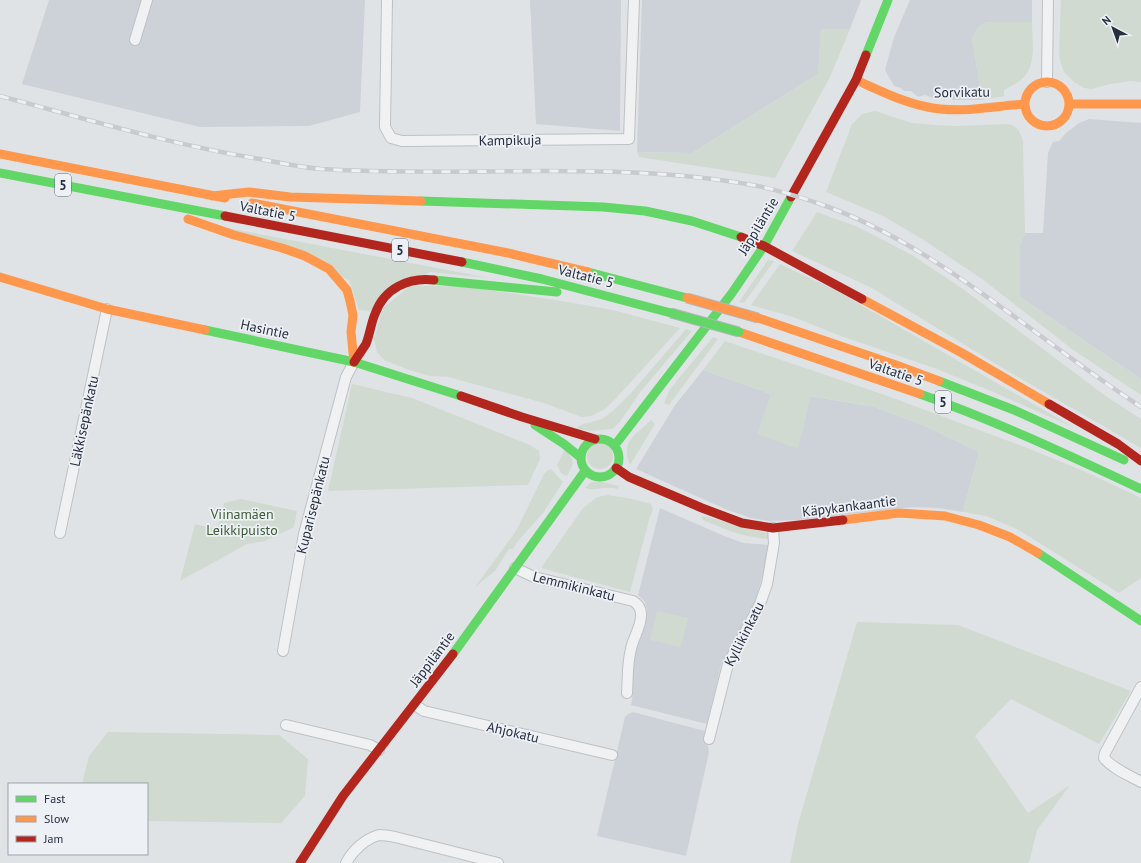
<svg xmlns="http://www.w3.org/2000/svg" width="1141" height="863" viewBox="0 0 1141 863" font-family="'PT Sans',sans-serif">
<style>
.built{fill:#cdd2d9}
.green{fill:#d0dad0}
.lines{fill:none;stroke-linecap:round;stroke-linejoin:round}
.street-casing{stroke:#bec1c4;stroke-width:12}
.street{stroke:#eff1f2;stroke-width:10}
.fast{stroke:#63d668;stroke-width:9}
.slow{stroke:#ff974d;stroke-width:9}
.jam{stroke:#b3261e;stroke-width:9}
.rail-casing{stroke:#c8cacd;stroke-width:4.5}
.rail{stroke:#edf0f5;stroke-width:3;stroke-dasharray:9;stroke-linecap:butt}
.fast-bridge-casing{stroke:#b2b6ba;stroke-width:11;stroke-linecap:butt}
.slow-bridge-casing{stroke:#b2b6ba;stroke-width:11;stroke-linecap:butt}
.fast-bridge{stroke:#63d668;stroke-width:9}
.slow-bridge{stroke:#ff974d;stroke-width:9}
.labels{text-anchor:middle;stroke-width:3.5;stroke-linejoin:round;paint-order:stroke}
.shield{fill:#edf0f5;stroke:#626976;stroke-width:1}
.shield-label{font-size:13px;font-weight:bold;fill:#262f3f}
.street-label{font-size:14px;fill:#262f3f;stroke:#edf0f5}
.park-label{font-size:14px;fill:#3a5b33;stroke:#edf0f5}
</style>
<rect width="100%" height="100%" fill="#e0e3e6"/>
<!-- built -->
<path class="built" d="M49 0H365L360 112 309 126 200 127 22 84Z
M530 0H621L620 131 536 124Z
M642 0H861L850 29 821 30 818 74 692 153 637 152Z
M910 0H1032V22H993L984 23 978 28 972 38 982 100H953L946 96H943L935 99 925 95 918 97 911 91H904L901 88 894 86 885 70 894 37Z
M1089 119 1141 123V379L1020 297V245L1025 233H1043L1048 153 1053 142 1059 141 1066 133 1079 123Z
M703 370 771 394 797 449 810 396 875 407 925 426 979 452 963 512 938 508 913 507 799 520 769 521 751 518 725 509 636 469 675 405Z
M660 508 722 535 743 543 769 545 764 570 755 602 721 665 707 724 631 705 633 693V666L634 655 647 610 645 602 638 595Z
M633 712 705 731 709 752 686 856 597 836 625 717 628 714Z"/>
<!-- green -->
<path class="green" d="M1061 0H1141V82L1130 81 1110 84 1092 89 1084 88 1074 82 1064 72 1060 61 1059 51Z
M993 22H1032C1032 37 1036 60 1027 73 1022 81 1012 86 1004 90V96L982 100 972 38 978 28 984 23Z
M821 29H850L830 77 775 178 639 157 637 152 692 153 818 74Z
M875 111 912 123 934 125 956 126 1007 124C1017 125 1020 131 1023 141L1025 233 1020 245V297L1141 379V395L1072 349 982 279 922 239 883 216 826 192 852 124 862 114Z
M817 212 858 227 912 255 963 289 1107 397 1141 419V448L1006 370 891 300 874 289 792 251Z
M223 227 489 278 430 272 369 311 359 310 349 280Z
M768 260 774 261 744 303 739 302Z
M780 264 835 290 1075 428 998 394 937 369 838 335 793 317 751 305Z
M410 286H463L568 302 613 310 680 328 618 396 605 409 591 416 582 417 544 403 448 377 430 376 409 370 384 360 377 352 374 339 383 308Z
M686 329 692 331 641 391 619 423 612 429 591 431 576 429 580 425 602 419 614 410 631 393Z
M713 337 718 339 669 405 664 403 670 389Z
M725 341 885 395 1025 447 1088 473 1141 498V578L1119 593 1017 529 986 516 963 512 979 452 925 426 875 407 811 396 798 449 757 434 771 394 703 370Z
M352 384 412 398 530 445 539 451 540 459 528 485 328 491Z
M651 420 655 424 630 465C620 441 636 435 651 420Z
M587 456a13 13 0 1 1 26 0a13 13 0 1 1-26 0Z
M565 449C575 462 575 461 567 476L561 473 557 465Z
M551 469 563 482 543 513 518 541 513 549H509L495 571 475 587 516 531 544 474 548 470Z
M598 481 619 486 617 489C605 485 595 492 585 488L590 483Z
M608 495 632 499 651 504 653 509 649 520 630 592 541 568 583 508 597 497Z
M241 499 297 511 294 527 265 541 247 544 180 581 195 524 217 529 224 503Z
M703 516 767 533 769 536 768 539C743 537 726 530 703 520L702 518Z
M657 611 688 618 681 647 650 640Z
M857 622 958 625 1131 691 1099 744 1011 699 975 736 1028 813 1070 785 1037 830 1030 859 1028 863H790L798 824Z
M108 732 279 735 308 759 305 796 281 823 147 821V784H82L89 756Z"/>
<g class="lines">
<!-- street casing -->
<g class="street-casing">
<path id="street" d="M387 0 385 127 391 138 402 141 629 139 634 0
M135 40 147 0
M1047 82 1048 0
M60 533 107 309
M515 568 534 577 633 601C638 604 641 608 641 614 642 625 633 638 631 649 627 664 628 679 627 693
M283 651 304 534 346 377 354 362
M1141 687 1105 753 1104 758C1113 769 1129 775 1141 782
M415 705 424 711 612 755
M286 725 370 745 379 750
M709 739 728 664 760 604 767 584 774 543 773 528
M346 863C353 850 365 839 379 835 384 835 390 836 395 837L498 863"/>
</g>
<!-- street -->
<use href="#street" class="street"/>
<!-- fast -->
<path class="fast" d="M866 55 888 0
M0 173 225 216
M421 201 603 207 645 211 692 221 741 237
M462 262 542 279 671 313
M588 272 687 298
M434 280 557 292
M205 330 354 362 461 396
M939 381 1014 410 1124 460
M920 394C996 421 1068 455 1141 489
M535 425 564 444 580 457
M581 458a19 19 0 1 1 38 0a19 19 0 1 1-38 0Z
M615 445 732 293 764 246 791 197
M1038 553 1141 621
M453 654 585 471"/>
<!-- slow -->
<path class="slow" d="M856 80C883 92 910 106 940 109 968 112 997 106 1025 104
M1025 104a22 22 0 1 1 44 0a22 22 0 1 1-44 0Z
M1069 104H1141
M0 154 225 198
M212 196 249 192 290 197 421 201
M252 203 508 253 588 272
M188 219 234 235 282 248 305 256 329 269 347 290 350 301 353 315 351 332 354 362
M0 277 107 309 205 330
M862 299 962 353 1049 404
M758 318 896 365 939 381
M739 332 920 394
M843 520 899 513 945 516 979 525 1010 537 1038 553"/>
<!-- jam -->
<path class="jam" d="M791 197 856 80 866 55
M225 216 462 262
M741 237 764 246 862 299
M354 362C358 356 362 350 366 344 370 334 371 323 375 314 384 288 409 277 434 280
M461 396 522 417 595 439
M1049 404 1118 444 1141 461
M616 468 629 477 702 508 742 523 773 528 843 520
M300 863 343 796 453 654"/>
<!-- rail casing -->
<g class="rail-casing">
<path id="rail" d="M0 96C86 119 172 145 260 159 280 163 300 167 321 169 464 178 610 160 752 185 776 189 800 197 823 205 896 231 960 277 1022 322 1061 351 1100 380 1141 407"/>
</g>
<!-- rail -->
<use href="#rail" class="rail"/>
<!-- fast-bridge casing -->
<g class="fast-bridge-casing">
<path id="fast-bridge" d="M671 313 739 332"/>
</g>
<!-- slow-bridge casing -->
<g class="slow-bridge-casing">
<path id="slow-bridge" d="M687 298 758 318"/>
</g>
<!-- fast-bridge -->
<use href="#fast-bridge" class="fast-bridge"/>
<!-- slow-bridge -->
<use href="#slow-bridge" class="slow-bridge"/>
</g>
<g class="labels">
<!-- shield labels -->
<g class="shield">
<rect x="55" y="174" width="16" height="22" rx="3"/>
<rect x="392" y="239" width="16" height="22" rx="3"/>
<rect x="935" y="391" width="16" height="22" rx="3"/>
</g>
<g class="shield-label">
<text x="63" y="190">5</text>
<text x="400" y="255">5</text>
<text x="943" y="407">5</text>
</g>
<!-- street labels -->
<g class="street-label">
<text transform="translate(962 92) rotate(-1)" y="5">Sorvikatu</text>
<text transform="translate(510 140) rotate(-1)" y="5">Kampikuja</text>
<text transform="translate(268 211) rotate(11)" y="5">Valtatie 5</text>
<text transform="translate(758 226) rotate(-59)" y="5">Jäppiläntie</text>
<text transform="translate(586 276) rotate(14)" y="5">Valtatie 5</text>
<text transform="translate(265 329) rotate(12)" y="5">Hasintie</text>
<text transform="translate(896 372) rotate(19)" y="5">Valtatie 5</text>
<text transform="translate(84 421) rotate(-78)" y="5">Läkkisepänkatu</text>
<text transform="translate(313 505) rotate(-76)" y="5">Kuparisepänkatu</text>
<text transform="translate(849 506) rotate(-7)" y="5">Käpykankaantie</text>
<text transform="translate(574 586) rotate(14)" y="5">Lemmikinkatu</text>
<text transform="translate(744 634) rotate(-63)" y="5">Kyllikinkatu</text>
<text transform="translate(432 659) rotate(-53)" y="5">Jäppiläntie</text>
<text transform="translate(513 732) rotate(13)" y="5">Ahjokatu</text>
</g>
<!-- park labels -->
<g class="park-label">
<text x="242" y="519">Viinamäen<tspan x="242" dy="16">Leikkipuisto</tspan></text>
</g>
</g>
<!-- legend -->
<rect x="8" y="783" width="140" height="72" fill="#edf0f5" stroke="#9da3ac"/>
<rect x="16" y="796" width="20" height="6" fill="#63d668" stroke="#9da3ac"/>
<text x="44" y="803" font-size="12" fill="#262f3f">Fast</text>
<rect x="16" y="816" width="20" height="6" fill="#ff974d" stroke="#9da3ac"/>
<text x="44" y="823" font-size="12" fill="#262f3f">Slow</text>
<rect x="16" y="836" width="20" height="6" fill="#b3261e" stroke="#9da3ac"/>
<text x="44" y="843" font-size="12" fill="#262f3f">Jam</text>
<!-- north arrow -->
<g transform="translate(1113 28) rotate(319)" stroke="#edf0f5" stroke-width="3" paint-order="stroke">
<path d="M0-3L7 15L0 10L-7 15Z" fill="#262f3f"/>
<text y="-6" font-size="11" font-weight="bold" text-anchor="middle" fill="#262f3f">N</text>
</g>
</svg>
